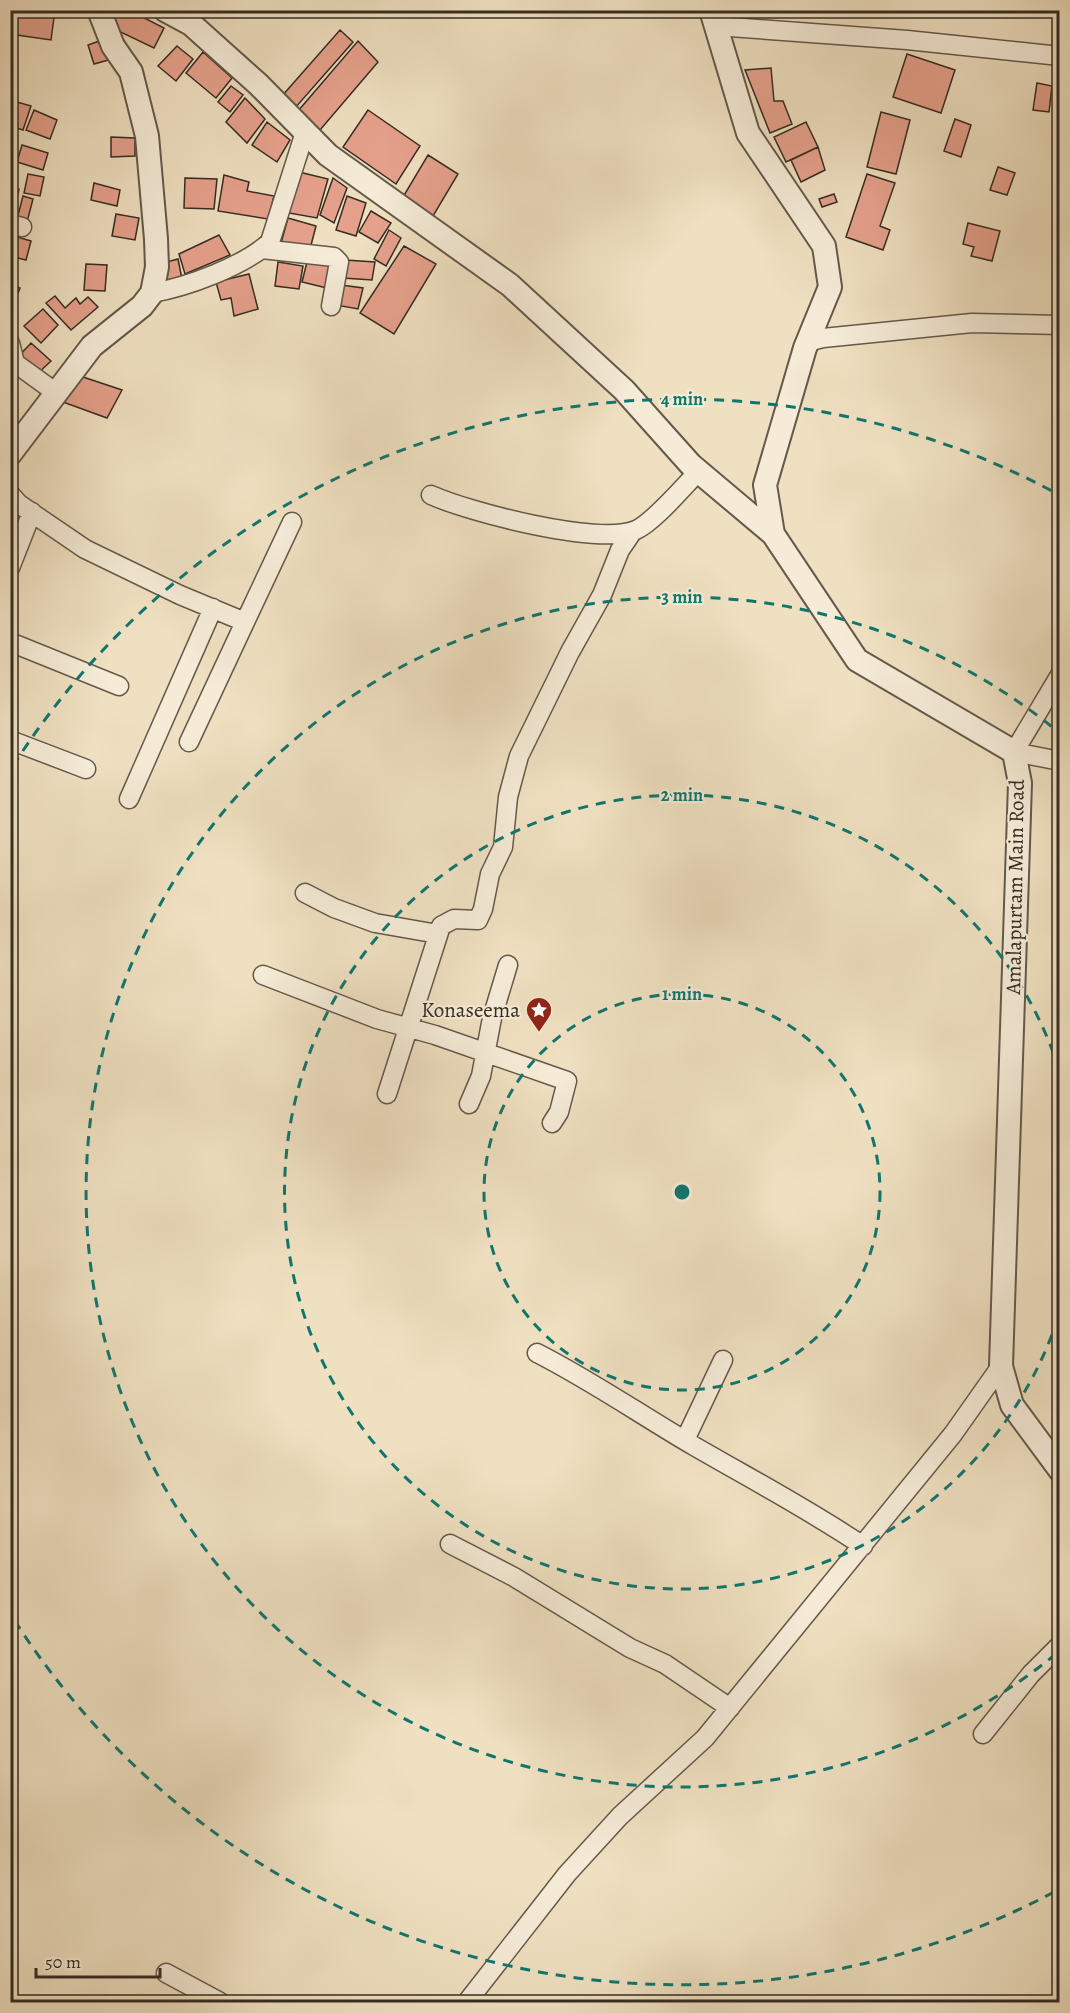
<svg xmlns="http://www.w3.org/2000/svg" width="1070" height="2013" viewBox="0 0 1070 2013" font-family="Alegreya,serif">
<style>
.building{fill:#e6a18c;stroke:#362c23;stroke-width:1.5}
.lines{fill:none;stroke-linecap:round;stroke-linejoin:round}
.minor-casing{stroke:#64594a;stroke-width:21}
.tertiary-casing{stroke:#64594a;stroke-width:26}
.minor{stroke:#f5ebd7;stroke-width:18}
.tertiary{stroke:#f5ebd7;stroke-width:22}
.ring{fill:none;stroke:#0f766e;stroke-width:3;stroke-dasharray:10 8}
.labels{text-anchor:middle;stroke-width:4.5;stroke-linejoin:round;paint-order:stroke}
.street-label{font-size:21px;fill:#362c23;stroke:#f5ebd7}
.poi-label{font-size:21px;fill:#362c23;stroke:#f5ebd7;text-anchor:end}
.centre{fill:#0f766e;stroke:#f5ebd7;stroke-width:3}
.ring-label{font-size:18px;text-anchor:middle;font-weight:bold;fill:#0f766e;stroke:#f5ebd7;stroke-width:4.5;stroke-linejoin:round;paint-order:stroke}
</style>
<rect width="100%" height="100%" fill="#efe0c1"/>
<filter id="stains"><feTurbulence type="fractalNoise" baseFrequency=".00333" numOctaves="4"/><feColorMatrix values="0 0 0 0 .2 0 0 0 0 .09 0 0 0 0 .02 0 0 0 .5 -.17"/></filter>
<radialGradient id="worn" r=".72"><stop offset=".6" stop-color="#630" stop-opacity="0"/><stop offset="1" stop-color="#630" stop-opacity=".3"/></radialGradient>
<!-- building -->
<path class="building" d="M10 10H55L51 40 10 34Z
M111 10H129L164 28 154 48 108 26 115 13Z
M949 10H981V14Z
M340 30 353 42 295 108 282 96Z
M105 39 112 59 94 64 88 45Z
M358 41 378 62 320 130 298 111Z
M177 46 193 59 176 81 158 66Z
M203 52 232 78 216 98 186 73Z
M907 54 955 70 941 113 893 97Z
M771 68 774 101H783L792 124 770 133 745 70Z
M1037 83 1052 86 1049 112 1033 110Z
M231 86 243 95 230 112 218 102Z
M245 98 265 119 247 143 226 122Z
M10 100 31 106 23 130 10 126Z
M34 110 57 120 50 139 26 130Z
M368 110 420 146 396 184 343 147Z
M881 112 910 120 896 174 867 167Z
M955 119 971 125 961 157 944 151Z
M267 122 290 140 277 162 252 145Z
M806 122 818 147 786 162 774 137Z
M10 131 15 133 10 147Z
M1060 133V146L1054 143Z
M111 137 135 138V156L111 157Z
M22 145 48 153 43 170 17 162Z
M818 147 825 170 801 182 791 160Z
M428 155 458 174 433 216 403 197Z
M998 167 1015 173 1007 195 990 190Z
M299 172 328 179 317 218 289 213Z
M28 174 44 177 40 196 24 193Z
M867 174 895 183 880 226 890 230 883 250 846 237Z
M224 175 249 182 247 191 274 196 268 219 218 211Z
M185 178 217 179 214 209 184 208Z
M333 178 347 188 334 223 320 215Z
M94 183 120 190 117 206 91 200Z
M10 187 19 189 14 213 10 212Z
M834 194 837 202 822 207 819 199Z
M23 196 33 199 27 222 17 219Z
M347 196 366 203 356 236 336 230Z
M371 211 391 223 378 243 359 232Z
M116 214 139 218 135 240 112 236Z
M288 218 316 226 310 249 281 243Z
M968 223 1000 231 992 261 971 256 974 247 963 244Z
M389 230 401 238 386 266 374 259Z
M219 235 230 255 185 274 179 254Z
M14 236 31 241 26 260 10 256Z
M404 246 436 264 394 334 360 313Z
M308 258 331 264 327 288 302 282Z
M178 259 182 279 163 284 159 264Z
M345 260 375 262 372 280 343 278Z
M278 262 303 266 299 289 275 286Z
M86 264 107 265 105 291 84 290Z
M249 274 258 309 234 316 231 298 221 300 216 282Z
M10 285 20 288 10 314Z
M341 285 363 288 358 309 336 305Z
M55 296 65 308 76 298 80 304 88 297 98 307 71 330 46 303Z
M43 309 58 325 41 343 24 326Z
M31 343 51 361 36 375 17 358Z
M74 374 122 390 107 418 63 402Z"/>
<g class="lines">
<!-- minor casing -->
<g class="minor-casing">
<path id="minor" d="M716 26 907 40 1060 56
M10 224 22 227
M262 249 334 257 339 262 331 306
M152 293C187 287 244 266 270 242L305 132
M807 342 823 338 972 323 1060 325
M10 343 15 363 55 392
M10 494 19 504 85 549 180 595 245 622 189 742
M431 495C469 512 598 546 636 530 654 522 684 486 699 471
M10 568 32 512
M245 622 292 522
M10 642 119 686
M1060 675 1014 752 1060 761
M10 740 86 769
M129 799 213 608
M305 893 334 908 375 923 438 934
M263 975 377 1019 435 1035 567 1081 559 1112 552 1123
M387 1094 441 926 454 919 478 920 483 909 490 874 503 847 508 797 519 756 570 652 602 595 620 550 633 531
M469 1104 481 1076 492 1018 508 965
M537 1353C592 1381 641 1415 694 1446 751 1479 808 1509 863 1546
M685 1440 723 1360
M450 1544 514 1577 630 1648 665 1664 730 1708
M983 1734 1031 1674 1060 1645
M166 1973 220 2002
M467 2002 567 1874 620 1816 705 1738 953 1434 1001 1366"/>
</g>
<!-- tertiary casing -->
<g class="tertiary-casing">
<path id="tertiary" d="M165 10 191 24 258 84 328 155 510 285 624 390 691 465 773 534
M711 10 748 133 824 246 830 287 805 348 765 485 773 534 857 660 1014 752 1020 783 1001 1366 1012 1405 1060 1470
M10 454 92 346 142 306 152 293 157 267 156 239 147 136 131 72 113 46 99 10"/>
</g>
<!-- minor -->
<use href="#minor" class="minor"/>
<!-- tertiary -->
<use href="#tertiary" class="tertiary"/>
</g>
<!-- distance rings -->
<g class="ring">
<circle cx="682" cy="1192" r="198"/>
<path d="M1058 1318A397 397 0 1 1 1058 1066"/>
<path d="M1056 1654A595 595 0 1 1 1056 730"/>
<path d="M1054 1892A793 793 0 0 1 13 1618M13 766A793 793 0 0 1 1054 492"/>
</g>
<!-- icons -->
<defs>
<g id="sight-pin" transform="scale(1.35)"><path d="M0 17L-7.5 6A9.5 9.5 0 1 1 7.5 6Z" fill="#8f2418" stroke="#f5ebd7"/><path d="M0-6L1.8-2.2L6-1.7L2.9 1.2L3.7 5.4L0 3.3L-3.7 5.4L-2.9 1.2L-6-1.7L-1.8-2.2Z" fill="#fff"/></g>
</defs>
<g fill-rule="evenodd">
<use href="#sight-pin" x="539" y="1010"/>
</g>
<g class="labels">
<!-- street labels -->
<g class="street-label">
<text transform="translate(1015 887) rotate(-89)" y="7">Amalapurtam Main Road</text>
</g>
<!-- poi labels -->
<g class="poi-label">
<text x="520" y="1017">Konaseema</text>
</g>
</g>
<circle cx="682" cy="1192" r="9" class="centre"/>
<g class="ring-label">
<text x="682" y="405">4 min</text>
<text x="682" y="603">3 min</text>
<text x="682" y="801">2 min</text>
<text x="682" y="1000">1 min</text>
</g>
<!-- margin -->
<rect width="1070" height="2013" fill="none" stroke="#efe0c1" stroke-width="36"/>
<rect x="12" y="12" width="1046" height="1989" fill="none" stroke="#362c23" stroke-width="3"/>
<rect x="18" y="18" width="1034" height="1977" fill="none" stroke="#362c23" stroke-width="1.5"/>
<!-- scale -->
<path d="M36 1968v9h124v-9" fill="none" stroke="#362c23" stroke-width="3"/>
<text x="45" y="1968" font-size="18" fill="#362c23" stroke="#f5ebd7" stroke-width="4.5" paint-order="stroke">50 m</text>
<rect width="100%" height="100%" filter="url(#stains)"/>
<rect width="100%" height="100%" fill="url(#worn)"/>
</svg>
